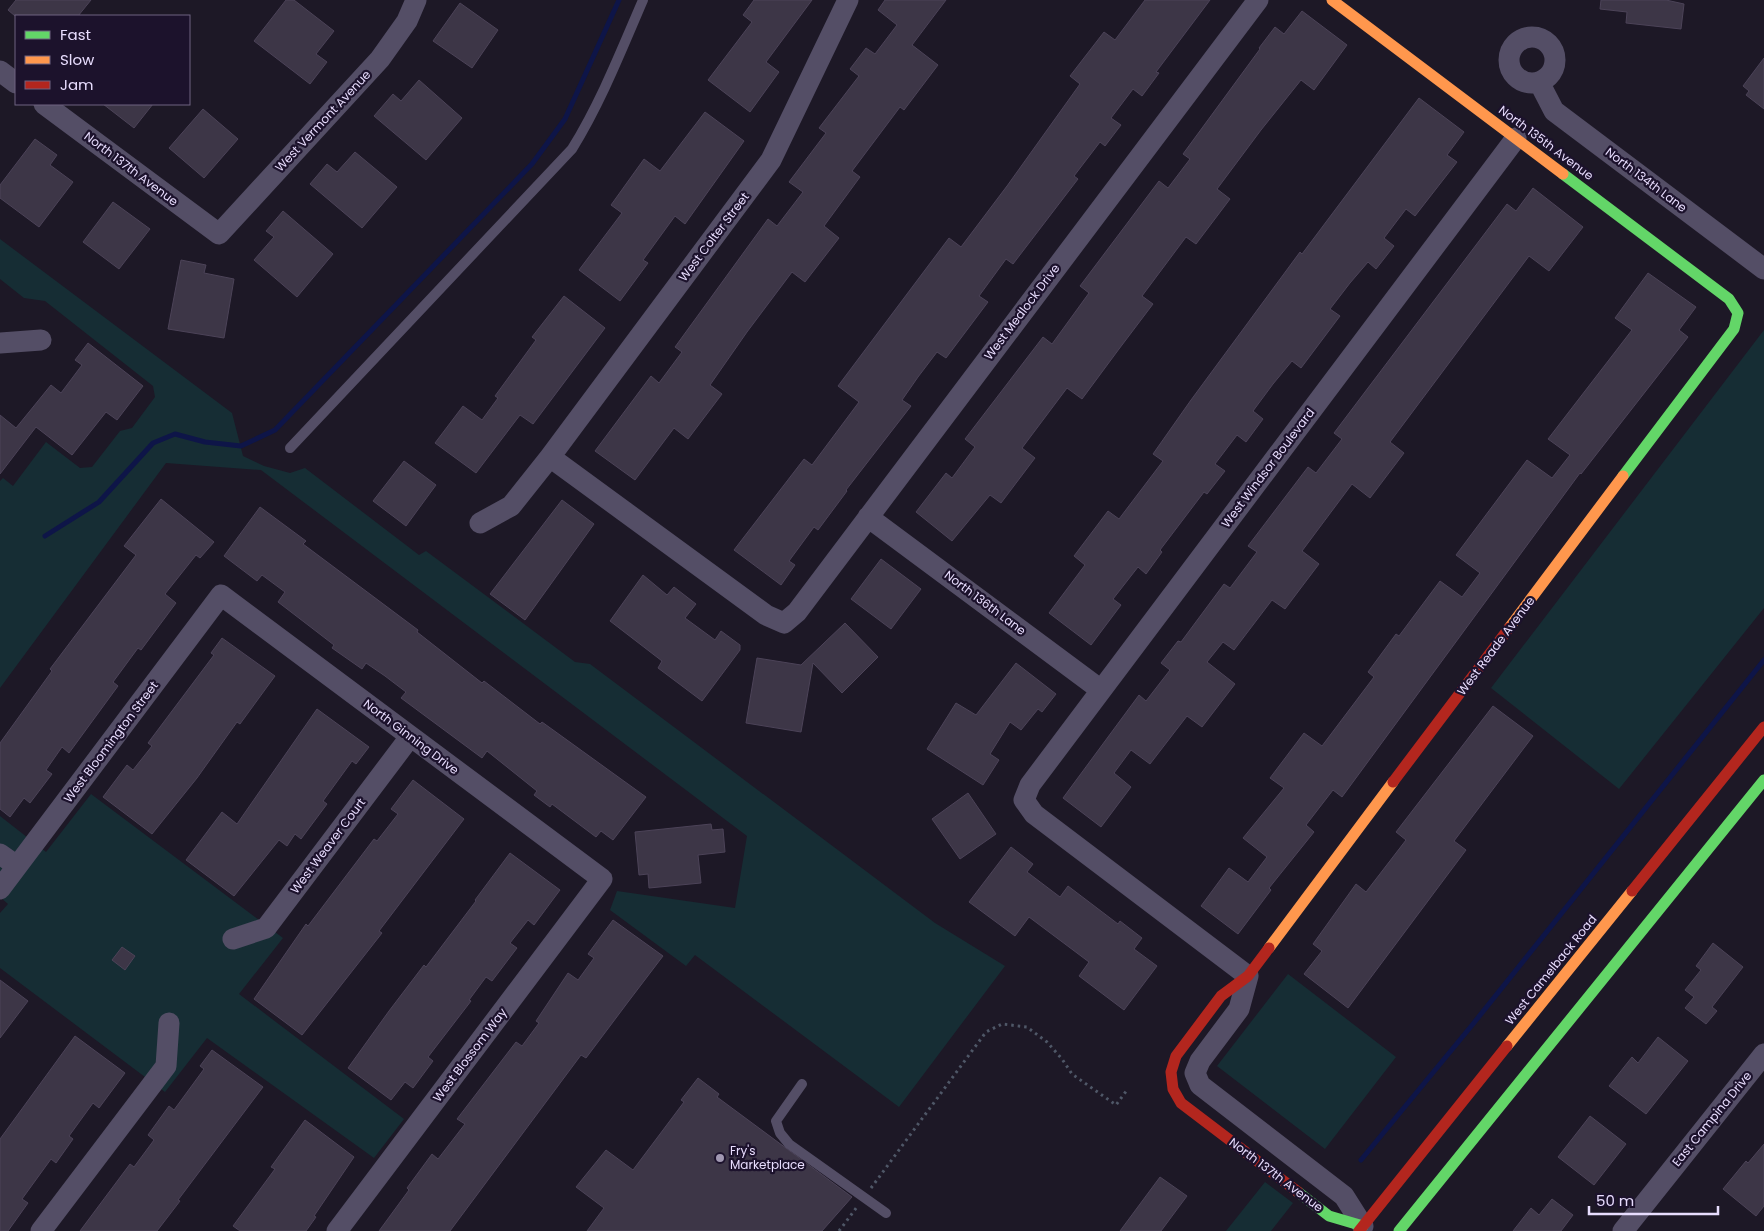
<svg xmlns="http://www.w3.org/2000/svg" width="1764" height="1231" viewBox="0 0 1764 1231" font-family="Poppins,sans-serif">
<style>
.green{fill:#162d34}
.lines{fill:none;stroke-linecap:round;stroke-linejoin:round}
.stream{stroke:#0e1548;stroke-width:5}
.building{fill:#3d3647;stroke:#4c4358}
.path{stroke:#4f5767;stroke-width:3;stroke-dasharray:2.5 4;stroke-linecap:butt}
.lane{stroke:#544e66;stroke-width:10}
.street{stroke:#544e66;stroke-width:21}
.fast{stroke:#63d668;stroke-width:11}
.slow{stroke:#ff974d;stroke-width:11}
.jam{stroke:#b3261e;stroke-width:11}
.poi-dot{fill:#a198b2;stroke:#1c122c;stroke-width:2}
.labels{text-anchor:middle;stroke-width:4.5;stroke-linejoin:round;paint-order:stroke}
.street-label{font-size:12px;fill:#e8ddfe;stroke:#1c122c}
.poi-label{font-size:12px;fill:#e8ddfe;stroke:#1c122c;text-anchor:start}
</style>
<rect width="100%" height="100%" fill="#1d1826"/>
<!-- green -->
<path class="green" d="M0 239 232 413 243 456 264 466 290 473 305 468 419 555 426 551 575 662 590 664 935 923 1005 966 899 1107 695 955 686 966 610 910 617 891 735 908 747 836 261 470 166 463 0 688V481L3 478 13 486 46 442 80 468 92 467 120 431 132 428 155 397 153 386 45 301 24 298 0 279Z
M1764 330V608L1619 789 1491 688Z
M91 794 283 938 239 994 404 1119 374 1158 207 1038 165 1092 0 968V913L8 904 0 897V816L46 852Z
M1288 974 1396 1057 1325 1149 1217 1066Z
M1265 1182 1293 1203 1271 1231H1226Z"/>
<g class="lines">
<!-- stream -->
<path class="stream" d="M45 536 99 502 153 443 175 434 205 442 241 446 275 430 532 164 565 119 619 0
M1361 1160 1473 1024 1764 660"/>
</g>
<!-- building -->
<path class="building" d="M16 0H91L78 16H15L8 10Z
M286 0H294L334 31 316 54 327 62 310 84 254 41Z
M754 0H812L766 62 779 72 750 112 708 80 752 22 743 15Z
M885 0H946L912 45 938 65 904 110 900 107 852 171 860 177 824 226 839 238 805 282 792 272 747 332 710 385 722 394 688 439 674 428 635 480 595 451 651 376 659 383 682 352 675 347 768 219 777 226 803 192 789 182 826 133 819 128 859 76 850 69 866 48 875 54 897 25 878 10Z
M1145 0H1210L1156 72 1159 73 1142 96 1133 89 1111 118 1121 125 1105 146 1100 142 1074 176 1078 179 1013 264 1006 259 979 296 988 302 946 358 937 352 918 377 902 400 911 406 846 490 847 491 818 530 814 527 789 561 795 565 781 585 734 550 804 459 812 465 859 402 838 386 949 238 961 247 1007 186 1080 84 1070 76 1104 32 1115 40Z
M1601 0H1666L1684 4 1681 29 1626 23 1627 12 1600 9Z
M460 3 498 30 472 68 433 41Z
M1302 11 1347 45 1314 90 1301 80 1261 130 1217 189 1230 199 1196 244 1186 237 1142 296 1153 304 1119 349 1082 399 1067 388 1022 448 1035 458 1001 503 990 495 952 541 916 512 946 473 952 478 975 447 965 439 1043 337 1052 344 1089 293 1080 286 1159 181 1168 188 1190 159 1183 154 1260 49 1259 48 1275 27 1284 34Z
M1764 58V109L1746 95 1749 91 1743 86Z
M419 80 462 118 426 160 374 116 393 94 401 101Z
M1419 98 1464 132 1447 155 1457 162 1415 216 1406 209 1384 238 1394 246 1376 269 1368 262 1350 283 1330 309 1340 316 1301 368 1292 361 1273 384 1253 411 1263 419 1246 442 1237 435 1215 464 1225 471 1207 494 1204 492 1160 550 1162 552 1146 574 1138 567 1113 599 1121 605 1091 645 1049 613 1085 565 1074 556 1108 511 1119 519 1163 461 1153 454 1191 400 1300 252 1302 254Z
M103 104H153L134 128Z
M203 109 238 139 204 178 169 148Z
M705 112 744 141 685 224 675 216 643 260 648 263 620 301 579 270 622 213 611 205 644 159 660 171Z
M35 139 57 155 50 165 73 182 39 227 0 198V185Z
M355 152 397 187 362 228 310 184 327 164 337 172Z
M1533 188 1583 227 1549 271 1529 256 1390 442 1404 453 1370 498 1352 484 1302 551 1319 564 1285 609 1272 600 1234 650 1223 642 1207 662 1235 684 1202 727 1187 716 1150 764 1131 750 1114 773 1131 787 1101 827 1063 798 1139 695 1146 701 1170 670 1161 663 1178 641 1181 642 1224 584 1230 588 1257 552 1248 546 1308 467 1316 473 1342 439 1334 433 1507 204 1516 211Z
M113 202 150 229 119 269 83 242Z
M283 211 333 254 297 297 254 260 274 237 266 231Z
M181 260 206 265 204 273 234 279 224 338 168 329Z
M1648 273 1696 307 1679 330 1688 337 1581 474 1580 473 1342 797 1333 790 1306 825 1314 832 1269 888 1271 890 1238 934 1201 906 1229 868 1248 882 1267 857 1243 838 1284 788 1270 778 1304 733 1322 746 1374 677 1368 672 1396 634 1399 636 1440 581 1462 597 1480 573 1456 555 1527 460 1552 478 1570 455 1548 439 1632 330 1615 318Z
M564 296 605 328 533 424 520 415 476 473 435 443 463 406 482 420 498 398 495 396 536 340 532 337Z
M88 343 143 386 117 420 106 412 72 455 36 427 0 474V415L16 428 51 385 61 393 82 365 75 360Z
M404 461 436 485 406 526 373 501Z
M161 499 214 542 200 558 196 555 165 594 176 603 141 650 138 648 113 682 118 686 69 753 62 747 46 770 52 774 30 803 24 798 10 817 0 809V743L52 671 50 669 136 555 124 546Z
M562 500 594 524 525 620 490 594Z
M260 507 306 541 303 544 418 630 417 632 482 683 484 681 540 724 542 722 646 797 613 840 601 831 596 837 552 804 550 807 534 795 537 791 487 751 482 758 401 698 406 692 385 676 366 663 362 669 332 648 334 645 278 602 285 592 262 575 257 581 224 556Z
M881 559 921 589 891 629 851 599Z
M643 575 667 595 674 587 696 604 685 618 715 640 721 631 740 645V650L702 701 658 668 662 661 610 621Z
M845 623 878 657 842 693 813 663 801 732 746 723 757 658 801 665Z
M222 638 275 676 240 724 237 722 197 778 152 834 103 797 127 765 133 770 152 746 148 743 214 655 211 653Z
M1016 663 1056 694 1042 712 1038 709 1021 730 1010 722 990 754 999 760 983 785 927 749 956 703 976 715Z
M1493 706 1533 736 1454 841 1466 850 1348 1008 1304 974 1322 951 1313 944 1356 884 1366 892 1406 840 1396 832Z
M317 709 369 747 356 764 352 761 323 801 327 804 301 839 295 834 287 846 279 840 234 896 186 860 222 812 237 824Z
M413 780 464 819 379 931 382 933 302 1035 254 999 306 924 308 926 374 839 377 841 398 814 391 809Z
M968 793 996 834 960 859 932 819Z
M711 824 712 830 723 829 725 852 698 855 701 883 649 888 648 874 639 875 635 832Z
M1011 847 1033 864 1027 872 1060 897 1068 886 1118 924 1120 921 1142 938 1134 949 1157 966 1124 1010 1079 976 1089 962 1029 917 1015 936 969 902Z
M510 853 560 890 534 925 528 920 510 943 517 948 492 981 486 977 469 1000 471 1001 428 1057 433 1061 413 1088 405 1082 391 1100 348 1068 389 1011 424 965 426 967 476 901 475 900Z
M613 920 663 956 628 1002 586 1058 581 1055 450 1231H379L409 1190 407 1188 432 1154 438 1159 465 1124 457 1119 516 1042 522 1046 539 1023 536 1021 568 973 578 980 594 958 588 954Z
M1713 943 1743 967 1712 1007 1717 1011 1706 1024 1685 1008 1694 997 1685 990 1701 970 1696 966Z
M122 947 135 956 125 970 112 960Z
M0 980 28 1001 0 1038Z
M75 1036 125 1073 99 1108 93 1103 69 1136 73 1139 56 1163 51 1159 22 1199 28 1203 8 1231H0V1139Z
M1658 1037 1688 1061 1646 1114 1609 1086 1632 1057 1638 1063Z
M212 1050 263 1087 178 1200 180 1201 157 1231H80L130 1164 134 1167 154 1140 148 1135 169 1106 174 1110 204 1069 200 1066Z
M698 1078 719 1094 717 1097 852 1197 822 1231H587L604 1208 576 1187 606 1150 633 1170 684 1102 681 1100Z
M1590 1116 1626 1144 1594 1185 1558 1157Z
M305 1120 354 1157 314 1216 316 1217 306 1231H240L233 1226 275 1169 271 1167Z
M1764 1144V1206L1756 1216 1723 1189 1746 1161 1748 1163Z
M1160 1177 1187 1196 1161 1231H1120Z
M1552 1199 1573 1215 1561 1231H1513L1531 1208 1539 1215Z"/>
<g class="lines">
<!-- path -->
<path class="path" d="M871 1188 986 1032 1002 1024 1027 1027 1047 1042 1062 1059 1072 1074 1116 1105 1127 1090
M839 1231 857 1207"/>
<!-- lane -->
<path class="lane" d="M290 448 572 149C601 102 621 51 643 0
M802 1084 776 1121 780 1133 789 1144 886 1213"/>
<!-- street -->
<path class="street" d="M1509 60a23 23 0 1 1 46 0a23 23 0 1 1-46 0Z
M0 71 16 83
M1539 82 1554 111 1764 269
M44 104 219 234 380 59 407 21 416 0
M0 343 41 340
M550 457 766 615 784 623 797 612 1258 0
M868 517 1101 690
M480 523 511 506 550 457 771 160 848 0
M0 854 17 866
M0 889 221 595 602 879 337 1231
M233 939 266 928 410 737
M1195 1073 1200 1061 1239 1009 1248 976 1034 814 1024 800 1030 785 1516 138
M1195 1073 1200 1085 1344 1196 1363 1226
M41 1231 166 1066 169 1023
M1623 1231 1764 1054"/>
<!-- fast -->
<path class="fast" d="M1563 174 1729 299 1738 313 1734 329 1623 476
M1298 1192 1329 1216 1363 1226
M1399 1231 1764 780"/>
<!-- slow -->
<path class="slow" d="M1332 0 1563 174
M1509 628 1623 476
M1269 948 1393 782
M1507 1046 1632 891"/>
<!-- jam -->
<path class="jam" d="M1393 782 1509 628
M1632 891 1764 727
M1269 948 1248 976 1221 996 1176 1056 1171 1072 1173 1089 1181 1103 1298 1192
M1359 1231 1507 1046"/>
</g>
<!-- markers -->
<circle class="poi-dot" cx="720" cy="1158" r="5"/>
<g class="labels">
<!-- street labels -->
<g class="street-label">
<text transform="translate(323 121) rotate(-47)" y="4">West Vermont Avenue</text>
<text transform="translate(1546 143) rotate(37)" y="4">North 135th Avenue</text>
<text transform="translate(131 169) rotate(37)" y="4">North 137th Avenue</text>
<text transform="translate(1646 180) rotate(37)" y="4">North 134th Lane</text>
<text transform="translate(714 237) rotate(-53)" y="4">West Colter Street</text>
<text transform="translate(1022 312) rotate(-53)" y="4">West Medlock Drive</text>
<text transform="translate(1268 468) rotate(-53)" y="4">West Windsor Boulevard</text>
<text transform="translate(985 603) rotate(37)" y="4">North 136th Lane</text>
<text transform="translate(1496 646) rotate(-53)" y="4">West Reade Avenue</text>
<text transform="translate(411 737) rotate(37)" y="4">North Ginning Drive</text>
<text transform="translate(111 742) rotate(-53)" y="4">West Bloomington Street</text>
<text transform="translate(328 846) rotate(-53)" y="4">West Weaver Court</text>
<text transform="translate(1551 970) rotate(-51)" y="4">West Camelback Road</text>
<text transform="translate(470 1055) rotate(-53)" y="4">West Blossom Way</text>
<text transform="translate(1712 1119) rotate(-51)" y="4">East Campina Drive</text>
<text transform="translate(1276 1175) rotate(37)" y="4">North 137th Avenue</text>
</g>
<!-- poi labels -->
<g class="poi-label">
<text x="730" y="1155">Fry's<tspan x="730" dy="14">Marketplace</tspan></text>
</g>
</g>
<!-- legend -->
<rect x="15" y="15" width="175" height="90" fill="#1c122c" stroke="#6e6380"/>
<rect x="25" y="31" width="25" height="8" fill="#63d668" stroke="#6e6380"/>
<text x="60" y="40" font-size="15" fill="#e8ddfe">Fast</text>
<rect x="25" y="56" width="25" height="8" fill="#ff974d" stroke="#6e6380"/>
<text x="60" y="65" font-size="15" fill="#e8ddfe">Slow</text>
<rect x="25" y="81" width="25" height="8" fill="#b3261e" stroke="#6e6380"/>
<text x="60" y="90" font-size="15" fill="#e8ddfe">Jam</text>
<!-- scale -->
<path d="M1589 1206v8h129v-8" fill="none" stroke="#e8ddfe" stroke-width="2.5"/>
<text x="1596" y="1206" font-size="15" fill="#e8ddfe" stroke="#1c122c" stroke-width="4" paint-order="stroke">50 m</text>
</svg>
